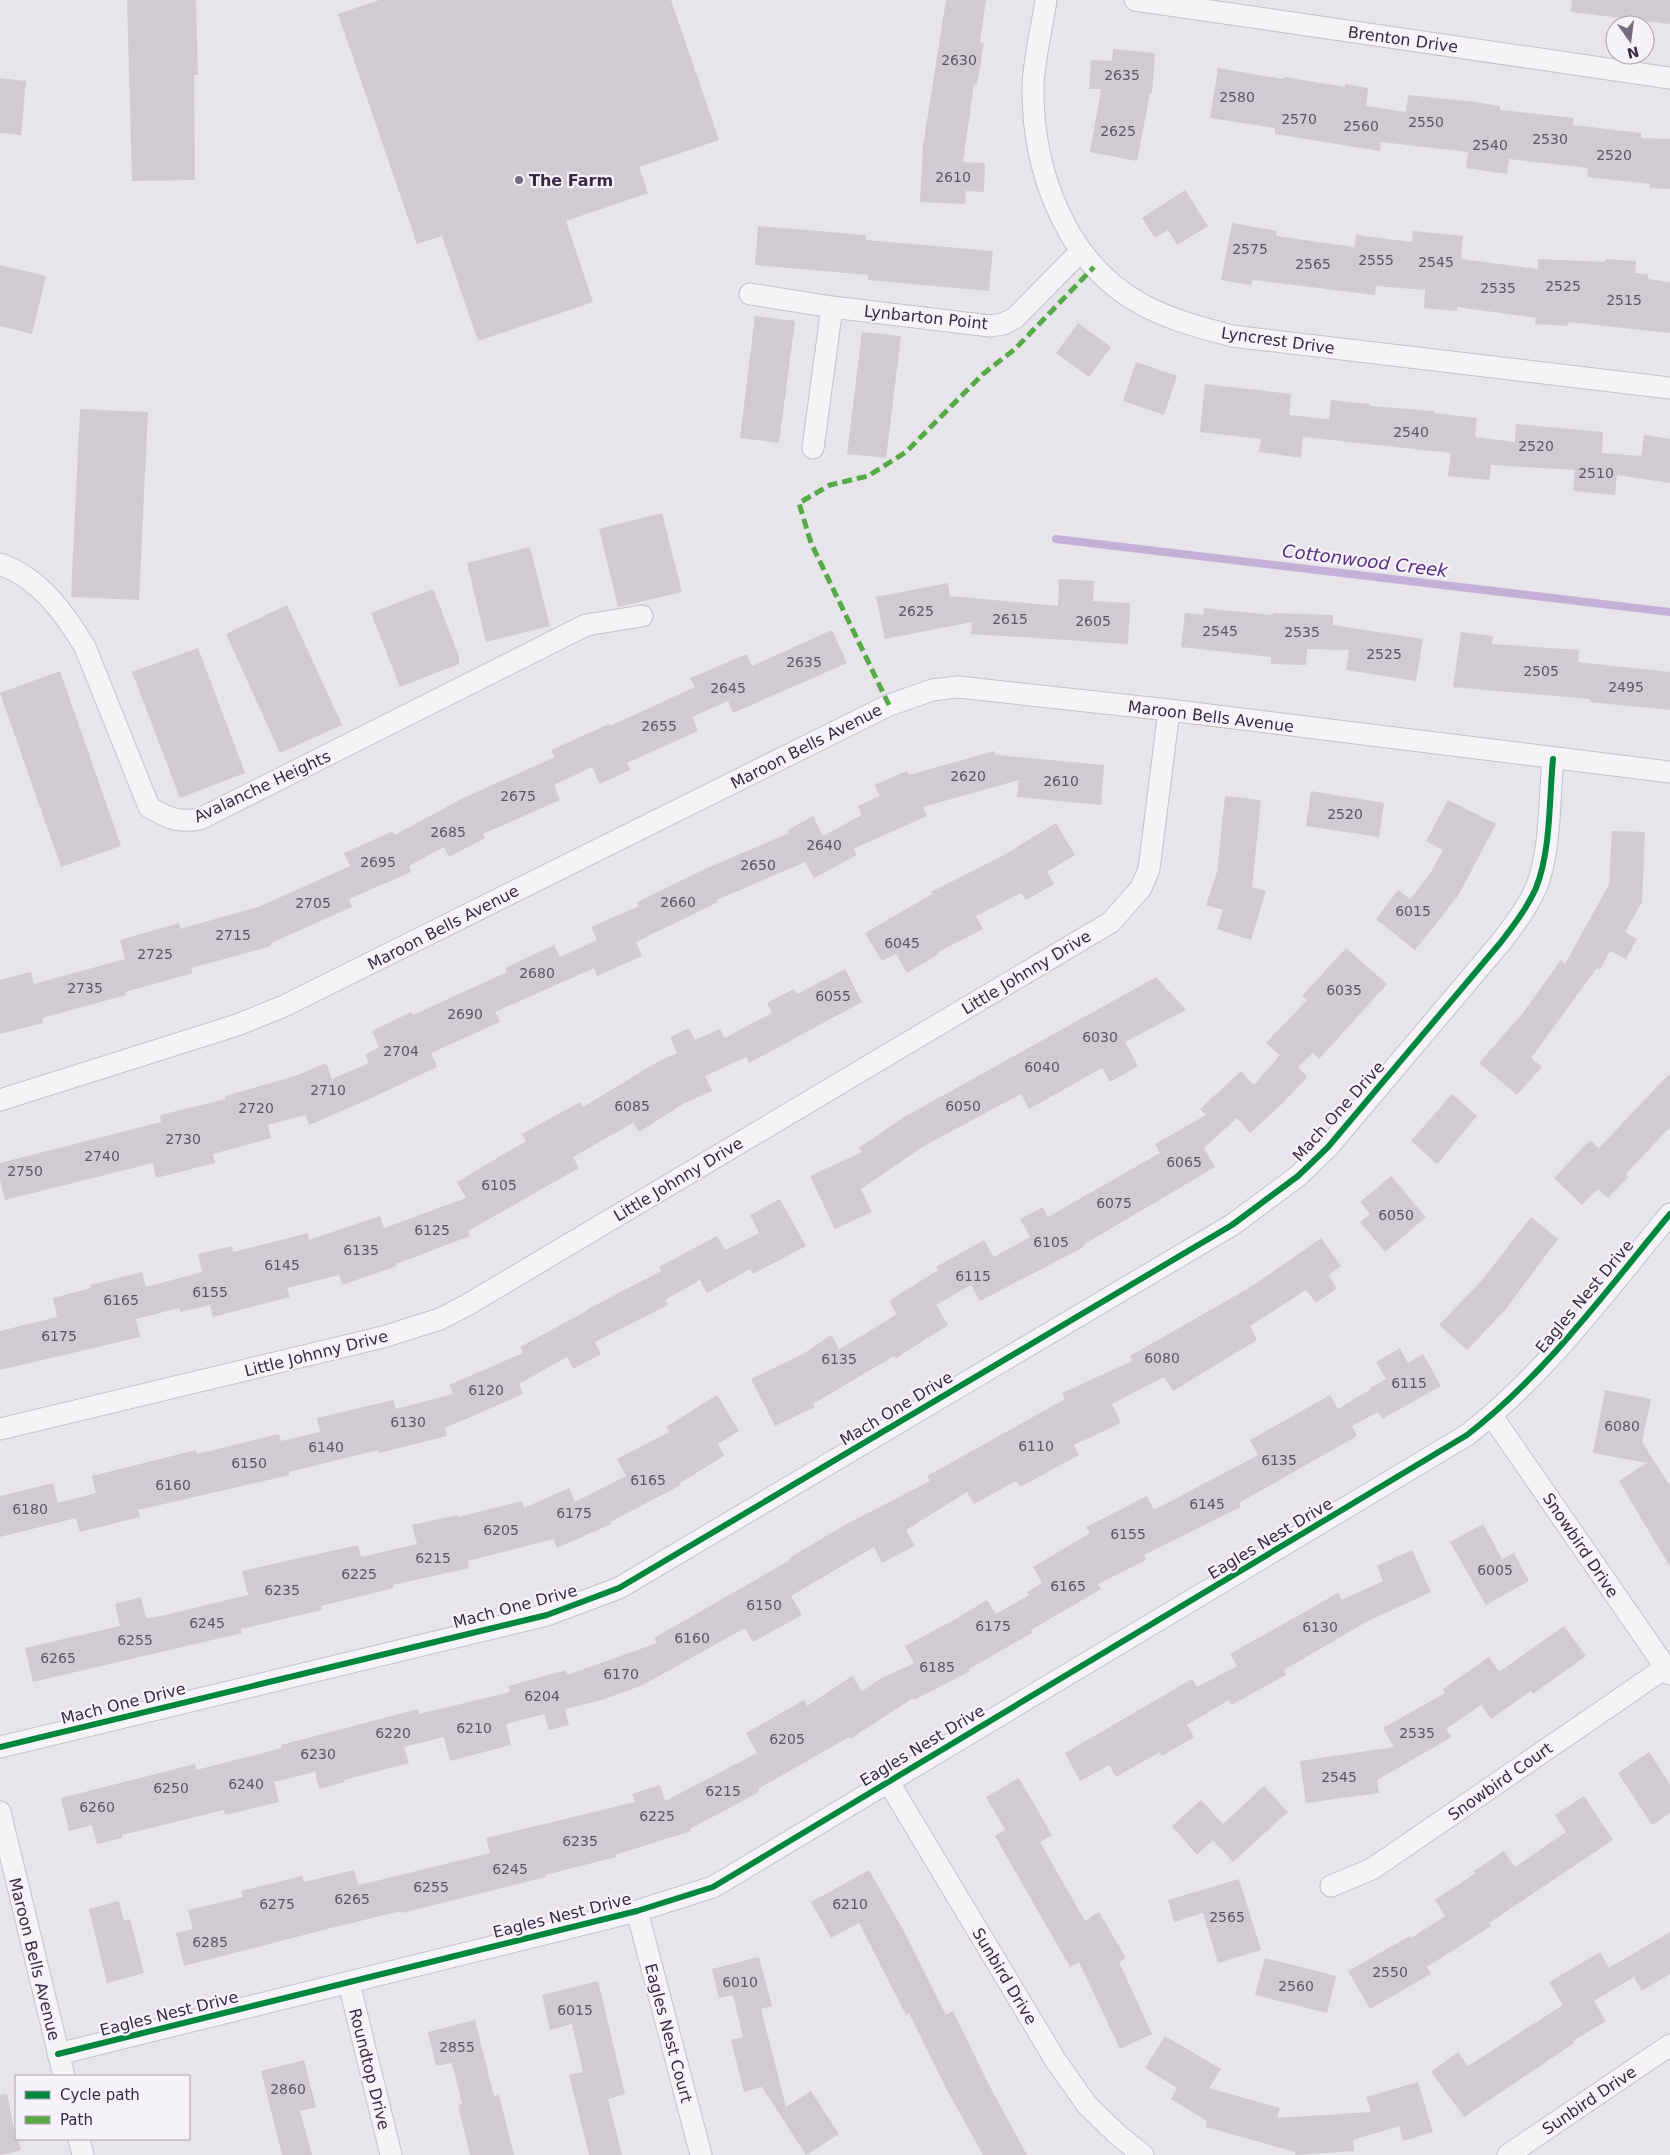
<svg xmlns="http://www.w3.org/2000/svg" width="1670" height="2155" viewBox="0 0 1670 2155" font-family="'DejaVu Sans',sans-serif">
<style>
.lines{fill:none;stroke-linecap:round;stroke-linejoin:round}
.stream{stroke:#c4b0d7;stroke-width:8}
.building{fill:#d0cbd2}
.minor-casing{stroke:#c4c1c8;stroke-width:23}
.minor{stroke:#f5f3f6;stroke-width:21}
.quiet{stroke:#55aa47;stroke-width:5;stroke-dasharray:10 5;stroke-linecap:butt}
.cycleway-casing{stroke:#f6f2f9;stroke-width:9}
.cycleway{stroke:#00873e;stroke-width:6}
.poi-dot{fill:#776a7f;stroke:#f6f2f9;stroke-width:2}
.labels{text-anchor:middle;stroke-width:4.5;stroke-linejoin:round;paint-order:stroke}
.number-label{font-size:14px;fill:#62526a}
.street-label{font-size:16px;fill:#3b2846;stroke:#f6f2f9}
.poi-label{font-size:16px;font-weight:bold;fill:#3b2846;stroke:#f6f2f9;text-anchor:start}
.water-label{font-size:18px;font-style:italic;fill:#5a2e7e;stroke:#f6f2f9}
</style>
<rect width="100%" height="100%" fill="#e7e4ea"/>
<g class="lines">
<!-- stream -->
<path class="stream" d="M1056 539 1670 612"/>
</g>
<!-- building -->
<path class="building" d="M127 0H196L198 75H194L195 180 132 181Z
M379 0H671L719 140 639 167 648 193 566 221 593 302 478 341 442 236 417 244 338 14Z
M946 0H986L980 42 984 43 977 85 974 84 963 162 985 163 984 192 966 191 965 204 920 202 923 146Z
M1572 0H1670V24L1571 12Z
M1113 49 1155 53 1152 93H1150L1137 161 1090 152 1101 89H1089L1091 60 1112 61Z
M1218 68 1283 79 1284 77 1345 87V84L1368 88 1366 106 1406 112 1408 95 1475 102 1500 106V110L1574 118 1573 125 1641 133V138L1670 139V189L1650 188V184L1587 177 1588 168 1509 159 1507 174 1466 168 1468 152 1381 142 1380 151 1275 134V128L1210 118Z
M0 78 26 81 21 135 0 133Z
M1185 190 1208 226 1177 245 1168 230 1155 238 1142 218Z
M1232 223 1277 231 1276 236 1354 247 1356 235 1412 242 1413 231 1463 236 1461 259 1538 269V259L1605 262 1606 259 1636 261 1635 273 1648 274V279L1670 282V333L1568 322V326L1535 324 1536 318 1457 307V311L1424 308 1425 290 1376 286 1375 295 1253 280 1251 285 1221 280Z
M758 226 866 235V240L993 251 989 291 868 280V275L755 265Z
M0 265 46 276 32 334 0 326Z
M755 316 795 321 779 443 740 438Z
M1078 323 1111 347 1089 377 1056 353Z
M862 332 901 336 886 458 847 454Z
M1136 362 1177 376 1164 415 1123 401Z
M1205 384 1291 394 1289 415 1329 419 1331 400 1370 404V406L1434 411V413L1477 418 1475 437 1515 442 1516 424 1603 432 1602 453 1641 456 1644 435 1670 439V483L1617 475 1615 495 1573 491 1575 470 1491 465 1489 480 1448 476 1451 453 1303 437 1301 458 1259 452 1261 439 1200 432Z
M80 409 148 412 139 600 71 597Z
M662 513 682 592 618 607 599 529Z
M530 547 550 626 486 642 467 563Z
M1059 579 1094 581 1093 601 1130 603 1128 644 971 634 972 622 885 639 876 597 948 583 950 596 1058 606Z
M433 589 459 656V664L400 687 371 613Z
M287 605 342 725 280 753 226 634Z
M1204 608 1273 615V613L1333 615V625L1423 639 1416 681 1346 670 1349 650 1307 649 1306 665 1271 664V657L1181 647 1185 613 1203 615Z
M832 630 847 663 733 713 728 701 692 717 698 731 627 763 630 770 600 784 592 767 554 785 560 800 483 834 485 838 449 857 444 847 409 866 411 872 349 899 352 907 271 943V946L191 968 193 973 125 992 126 995 42 1018 43 1023 0 1034V980L31 972 34 984 125 959 120 940 179 923 180 929 258 907 350 866 344 853 393 831 395 835 463 798 555 757 551 750 609 724 610 726 695 687 690 678 747 654 752 666Z
M1461 632 1493 636 1492 644 1579 650 1578 662 1670 672V710L1589 702 1590 699 1453 687Z
M198 648 245 773 180 798 132 672Z
M60 671 121 846 61 867 0 693Z
M994 751 996 755 1104 765 1101 805 1017 797 1019 780 923 807 927 816 853 849 857 855 814 878 805 862 717 900 718 902 636 942 642 956 597 976 594 968 495 1012 500 1022 431 1053 437 1067 365 1101 309 1125 305 1115 268 1125 271 1138 213 1154 215 1163 156 1178 153 1163 5 1200 0 1180V1163L161 1122 160 1115 226 1099 225 1096 295 1076 326 1063 332 1079 369 1063 365 1055 379 1047 372 1031 411 1012 413 1015 507 972 505 968 554 945 560 957 597 940 591 927 639 906 637 902 707 868 789 833 788 830 813 816 823 836 862 815 858 806 880 796 874 785 907 771 909 775Z
M1311 791 1384 803 1379 837 1306 826Z
M1225 796 1261 800 1252 887 1266 891 1251 940 1217 929 1223 910 1206 905 1217 872Z
M1448 800 1496 824 1458 896 1415 950 1376 919 1398 890 1410 899 1430 874 1443 850 1426 841Z
M1056 823 1075 855 1047 872 1054 884 1026 900 1021 893 976 916 983 929 938 952 939 954 907 973 896 954 882 961 865 933 932 894 931 892 1004 855Z
M1612 831 1645 832 1642 902 1625 932 1637 939 1626 959 1610 951 1600 970 1597 968 1531 1058 1542 1067 1517 1095 1479 1063 1522 1014 1561 960 1565 964 1609 884Z
M1346 948 1387 984 1319 1059 1313 1053 1298 1067 1307 1077 1283 1103 1250 1133 1237 1118 1204 1148 1215 1167 1083 1245 1084 1247 980 1301 971 1285 936 1305 948 1325 896 1358 894 1356 813 1404 815 1407 775 1426 751 1379 803 1354 831 1335 839 1349 860 1337 897 1314 889 1301 938 1270 936 1267 984 1240 994 1257 1030 1237 1020 1219 1043 1207 1048 1217 1160 1153 1155 1144 1206 1115 1200 1109 1241 1071 1254 1085 1280 1055 1266 1043 1307 1000 1302 996Z
M845 969 862 1002 749 1063 746 1057 705 1076 712 1091 683 1104 639 1132 633 1123 573 1157 579 1168 468 1231 470 1236 396 1264 397 1266 342 1285 339 1275 287 1288 290 1297 213 1317 210 1305 181 1312 179 1308 136 1319 140 1337 0 1370V1331L57 1317 53 1298 91 1288 90 1285 142 1272 146 1287 202 1272 198 1254 232 1246 233 1252 308 1233 309 1240 380 1216 384 1228 466 1198 457 1182 526 1141 522 1134 580 1102 583 1107 659 1061 677 1053 670 1037 689 1028 695 1040 720 1029 724 1038 772 1013 767 1003 794 989 797 994Z
M1156 977 1186 1010 1125 1042 1138 1066 1110 1082 1102 1068 1029 1109 1021 1094 924 1146 861 1189 872 1212 835 1229 810 1176 862 1152 859 1148 904 1117Z
M1670 1073V1127L1626 1174 1628 1177 1608 1198 1598 1189 1582 1205 1554 1178 1590 1140 1599 1148Z
M1452 1094 1477 1116 1437 1164 1411 1141Z
M1391 1176 1426 1217 1385 1252 1360 1222 1370 1214 1360 1202Z
M780 1199 806 1246 753 1274 750 1269 707 1293 700 1280 665 1300 668 1305 595 1342 601 1354 573 1369 567 1357 519 1384 523 1394 445 1428 447 1436 379 1453 378 1450 289 1472 290 1475 138 1510 140 1517 80 1532 76 1518 0 1537V1496L53 1483 58 1503 96 1493 92 1476 196 1450 197 1454 279 1434 281 1441 320 1432 317 1418 393 1400 396 1409 453 1394 449 1385 523 1353 520 1347 588 1310V1309L661 1271 659 1267 717 1236 725 1250 759 1233 750 1215Z
M1531 1217 1558 1239 1506 1309 1467 1350 1439 1325 1482 1280Z
M1321 1238 1341 1266 1328 1275 1337 1288 1316 1303 1306 1290 1250 1326 1257 1340 1173 1391 1164 1377 1112 1404 1121 1423 1074 1445 1079 1455 1020 1487 1016 1481 974 1504 967 1492 906 1530 915 1546 882 1563 874 1547 791 1596 802 1615 753 1642 745 1628 643 1685 602 1700 565 1709 569 1725 549 1730 544 1714 506 1724 511 1745 450 1761 444 1737 404 1747 409 1763 344 1780 345 1782 319 1789 315 1772 274 1782 279 1802 225 1815 224 1810 122 1835V1838L97 1844 92 1825 69 1831 61 1798 195 1764 196 1770 282 1748 281 1745 418 1709 419 1714 510 1692 508 1686 566 1670 567 1675 657 1643 654 1638 790 1560 789 1558 843 1526 930 1481 927 1476 1065 1399 1062 1393 1132 1361 1130 1356 1254 1285Z
M1400 1348 1408 1363 1423 1354 1441 1386 1382 1419 1378 1412 1352 1426 1357 1436 1239 1503 1241 1507 1144 1555 1146 1560 1098 1584 1101 1589 1031 1630 1032 1633 969 1669 970 1671 914 1700 913 1698 850 1739 849 1737 758 1789 759 1792 690 1829 691 1831 615 1855 616 1857 545 1875 546 1877 402 1913 401 1911 327 1929 184 1966 176 1933 193 1929 188 1910 243 1897 241 1891 302 1876 304 1882 354 1870 358 1885 380 1880 490 1853 486 1838 635 1802 632 1794 660 1785 665 1801 757 1753 746 1733 804 1700 807 1706 852 1676 862 1691 880 1679 914 1663 905 1646 954 1620 987 1600 996 1614 1029 1595 1027 1592 1042 1583 1033 1567 1090 1533 1086 1527 1147 1496 1154 1510 1258 1455 1250 1440 1330 1395 1338 1409 1371 1389 1370 1388 1386 1379 1376 1362Z
M1605 1390 1651 1399 1642 1442 1670 1486V1567L1619 1481 1647 1463 1593 1453Z
M717 1395 739 1431 718 1444 724 1456 680 1483 681 1485 610 1522 611 1524 557 1548 553 1539 468 1561 469 1568 393 1585 394 1588 321 1606 322 1610 241 1629 242 1633 33 1682 25 1648 120 1626 115 1604 141 1597 146 1618 161 1616 248 1595 242 1571 358 1545 361 1557 417 1544 412 1525 458 1515V1517L522 1501 524 1508 569 1488 575 1502 626 1476 617 1459 669 1432 666 1427Z
M1483 1524 1502 1559 1514 1553 1529 1581 1486 1605 1450 1542Z
M1412 1550 1431 1592 1366 1622 1284 1670 1286 1675 1231 1705 1229 1700 1187 1725 1194 1737 1162 1756 1160 1752 1116 1777 1109 1765 1080 1781 1065 1753 1192 1679 1197 1687 1237 1666 1230 1654 1338 1593 1342 1600 1383 1581 1377 1566Z
M1564 1626 1586 1656 1533 1694 1531 1691 1491 1719 1481 1705 1446 1729 1452 1737 1377 1780 1379 1793 1306 1803 1300 1761 1394 1747 1383 1728 1445 1693 1443 1689 1489 1657 1499 1672Z
M1649 1752 1670 1784V1813L1652 1825 1618 1773Z
M1019 1778 1052 1835 1040 1842 1085 1921 1099 1912 1126 1958 1119 1962 1152 2034 1120 2049 1079 1962 1070 1967 995 1836 1005 1830 986 1797Z
M1264 1786 1288 1812 1233 1862 1213 1840 1197 1855 1172 1826 1201 1800 1223 1824Z
M1584 1796 1613 1840 1489 1923 1491 1926 1427 1967 1431 1974 1370 2009 1348 1971 1410 1936 1411 1938 1445 1916 1435 1900 1476 1873 1474 1871 1504 1851 1515 1867 1566 1832 1555 1815Z
M869 1870 907 1937 946 2015 953 2011 989 2085 1027 2155H983L947 2090 909 2013 906 2015 859 1923 831 1938 811 1902Z
M1239 1879 1261 1950 1218 1963 1203 1913 1174 1922 1168 1900Z
M119 1901 124 1921 130 1919 144 1973 107 1983 89 1909Z
M1670 1932V1974L1642 1991 1634 1977 1594 2001 1606 2021 1573 2041 1574 2043 1464 2117 1431 2072 1458 2052 1468 2066 1563 2005 1549 1982 1600 1952 1609 1968Z
M759 1957 772 2006 761 2009 786 2107 811 2091 839 2134 806 2155 762 2087 744 2092 731 2040 743 2037 733 1995 719 1998 712 1969Z
M1265 1958 1336 1976 1327 2013 1255 1995Z
M598 1981 625 2094 608 2099 622 2155H589L569 2075 583 2072 572 2024 550 2030 542 1995Z
M475 2020 494 2096 499 2095 514 2155H470L458 2105 462 2104 452 2063 436 2066 428 2032Z
M1165 2036 1221 2069 1209 2088 1280 2108 1277 2118 1371 2112 1366 2097 1418 2082 1433 2132 1403 2141 1399 2126 1353 2140 1354 2151 1295 2155V2152L1206 2127 1207 2121 1171 2099 1177 2088 1145 2068Z
M304 2060 316 2107 300 2111 312 2155H282L261 2071Z
M7 2094 16 2139H18L21 2150 0 2155V2095Z"/>
<g class="lines">
<!-- minor casing -->
<g class="minor-casing">
<path id="minor" d="M1046 0C1042 28 1034 58 1033 86 1032 166 1063 258 1136 301 1166 319 1199 327 1232 336L1670 388
M1135 0 1670 78
M750 294 832 307
M813 448 832 307 990 326 1003 324 1015 318 1081 251
M0 564C39 578 64 612 85 647L149 807C167 818 179 823 200 819L586 625 642 616
M0 1100 237 1025 284 1006 887 706 932 690 958 687 1169 710 1670 772
M1492 1416 1670 1674
M0 1429 383 1337 440 1319 467 1305 1111 922 1141 888 1149 869 1169 710
M0 1747 547 1615 619 1588 1232 1225 1298 1176 1328 1147 1501 942C1514 925 1527 908 1536 888 1551 851 1549 799 1553 759
M888 1781 1056 2061 1087 2105 1118 2135 1143 2155
M0 1812 64 2076
M1331 1886 1372 1869 1665 1668
M637 1911 701 2155
M349 1983 391 2155
M58 2054 637 1911 713 1887 1467 1435C1546 1374 1606 1291 1670 1214
M79 2139 83 2155
M1508 2155 1670 2045"/>
</g>
<!-- minor -->
<use href="#minor" class="minor"/>
<!-- quiet -->
<path class="quiet" d="M889 705 811 543 799 503 830 485 868 476 906 452 983 374 1015 349 1094 267"/>
<!-- cycleway casing -->
<g class="cycleway-casing">
<path id="cycleway" d="M0 1747 547 1615 619 1588 1232 1225 1298 1176 1328 1147 1501 942C1514 925 1527 908 1536 888 1551 851 1549 799 1553 759
M58 2054 637 1911 713 1887 1467 1435C1546 1374 1606 1291 1670 1214"/>
</g>
<!-- cycleway -->
<use href="#cycleway" class="cycleway"/>
</g>
<!-- markers -->
<circle class="poi-dot" cx="519" cy="180" r="5"/>
<g class="labels">
<!-- number labels -->
<g class="number-label">
<text x="959" y="65">2630</text>
<text x="1122" y="80">2635</text>
<text x="1237" y="102">2580</text>
<text x="1299" y="124">2570</text>
<text x="1426" y="127">2550</text>
<text x="1361" y="131">2560</text>
<text x="1118" y="136">2625</text>
<text x="1550" y="144">2530</text>
<text x="1490" y="150">2540</text>
<text x="1614" y="160">2520</text>
<text x="953" y="182">2610</text>
<text x="1250" y="254">2575</text>
<text x="1376" y="265">2555</text>
<text x="1436" y="267">2545</text>
<text x="1313" y="269">2565</text>
<text x="1563" y="291">2525</text>
<text x="1498" y="293">2535</text>
<text x="1624" y="305">2515</text>
<text x="1411" y="437">2540</text>
<text x="1536" y="451">2520</text>
<text x="1596" y="478">2510</text>
<text x="916" y="616">2625</text>
<text x="1010" y="624">2615</text>
<text x="1093" y="626">2605</text>
<text x="1220" y="636">2545</text>
<text x="1302" y="637">2535</text>
<text x="1384" y="659">2525</text>
<text x="804" y="667">2635</text>
<text x="1541" y="676">2505</text>
<text x="1626" y="692">2495</text>
<text x="728" y="693">2645</text>
<text x="659" y="731">2655</text>
<text x="968" y="781">2620</text>
<text x="1061" y="786">2610</text>
<text x="518" y="801">2675</text>
<text x="1345" y="819">2520</text>
<text x="448" y="837">2685</text>
<text x="824" y="850">2640</text>
<text x="378" y="867">2695</text>
<text x="758" y="870">2650</text>
<text x="678" y="907">2660</text>
<text x="313" y="908">2705</text>
<text x="1413" y="916">6015</text>
<text x="233" y="940">2715</text>
<text x="902" y="948">6045</text>
<text x="155" y="959">2725</text>
<text x="537" y="978">2680</text>
<text x="85" y="993">2735</text>
<text x="1344" y="995">6035</text>
<text x="833" y="1001">6055</text>
<text x="465" y="1019">2690</text>
<text x="1100" y="1042">6030</text>
<text x="401" y="1056">2704</text>
<text x="1042" y="1072">6040</text>
<text x="328" y="1095">2710</text>
<text x="632" y="1111">6085</text>
<text x="963" y="1111">6050</text>
<text x="256" y="1113">2720</text>
<text x="183" y="1144">2730</text>
<text x="102" y="1161">2740</text>
<text x="1184" y="1167">6065</text>
<text x="25" y="1176">2750</text>
<text x="499" y="1190">6105</text>
<text x="1114" y="1208">6075</text>
<text x="1396" y="1220">6050</text>
<text x="432" y="1235">6125</text>
<text x="1051" y="1247">6105</text>
<text x="361" y="1255">6135</text>
<text x="282" y="1270">6145</text>
<text x="973" y="1281">6115</text>
<text x="210" y="1297">6155</text>
<text x="121" y="1305">6165</text>
<text x="59" y="1341">6175</text>
<text x="1162" y="1363">6080</text>
<text x="839" y="1364">6135</text>
<text x="1409" y="1388">6115</text>
<text x="486" y="1395">6120</text>
<text x="408" y="1427">6130</text>
<text x="1622" y="1431">6080</text>
<text x="1036" y="1451">6110</text>
<text x="326" y="1452">6140</text>
<text x="1279" y="1465">6135</text>
<text x="249" y="1468">6150</text>
<text x="648" y="1485">6165</text>
<text x="173" y="1490">6160</text>
<text x="1207" y="1509">6145</text>
<text x="30" y="1514">6180</text>
<text x="574" y="1518">6175</text>
<text x="501" y="1535">6205</text>
<text x="1128" y="1539">6155</text>
<text x="433" y="1563">6215</text>
<text x="1495" y="1575">6005</text>
<text x="359" y="1579">6225</text>
<text x="1068" y="1591">6165</text>
<text x="282" y="1595">6235</text>
<text x="764" y="1610">6150</text>
<text x="207" y="1628">6245</text>
<text x="993" y="1631">6175</text>
<text x="1320" y="1632">6130</text>
<text x="692" y="1643">6160</text>
<text x="135" y="1645">6255</text>
<text x="58" y="1663">6265</text>
<text x="937" y="1672">6185</text>
<text x="621" y="1679">6170</text>
<text x="542" y="1701">6204</text>
<text x="474" y="1733">6210</text>
<text x="393" y="1738">6220</text>
<text x="1417" y="1738">2535</text>
<text x="787" y="1744">6205</text>
<text x="318" y="1759">6230</text>
<text x="1339" y="1782">2545</text>
<text x="246" y="1789">6240</text>
<text x="171" y="1793">6250</text>
<text x="723" y="1796">6215</text>
<text x="97" y="1812">6260</text>
<text x="657" y="1821">6225</text>
<text x="580" y="1846">6235</text>
<text x="510" y="1874">6245</text>
<text x="431" y="1892">6255</text>
<text x="352" y="1904">6265</text>
<text x="277" y="1909">6275</text>
<text x="850" y="1909">6210</text>
<text x="1227" y="1922">2565</text>
<text x="210" y="1947">6285</text>
<text x="1390" y="1977">2550</text>
<text x="740" y="1987">6010</text>
<text x="1296" y="1991">2560</text>
<text x="575" y="2015">6015</text>
<text x="457" y="2052">2855</text>
<text x="288" y="2094">2860</text>
</g>
<!-- street labels -->
<g class="street-label">
<text transform="translate(1403 39) rotate(8)" y="6">Brenton Drive</text>
<text transform="translate(926 317) rotate(6)" y="6">Lynbarton Point</text>
<text transform="translate(1278 340) rotate(8)" y="6">Lyncrest Drive</text>
<text transform="translate(1211 716) rotate(7)" y="6">Maroon Bells Avenue</text>
<text transform="translate(806 746) rotate(-27)" y="6">Maroon Bells Avenue</text>
<text transform="translate(262 786) rotate(-25)" y="6">Avalanche Heights</text>
<text transform="translate(443 927) rotate(-27)" y="6">Maroon Bells Avenue</text>
<text transform="translate(1026 972) rotate(-31)" y="6">Little Johnny Drive</text>
<text transform="translate(1338 1111) rotate(-48)" y="6">Mach One Drive</text>
<text transform="translate(678 1179) rotate(-31)" y="6">Little Johnny Drive</text>
<text transform="translate(1584 1296) rotate(-50)" y="6">Eagles Nest Drive</text>
<text transform="translate(316 1353) rotate(-14)" y="6">Little Johnny Drive</text>
<text transform="translate(896 1408) rotate(-31)" y="6">Mach One Drive</text>
<text transform="translate(1270 1538) rotate(-31)" y="6">Eagles Nest Drive</text>
<text transform="translate(1581 1545) rotate(56)" y="6">Snowbird Drive</text>
<text transform="translate(515 1606) rotate(-15)" y="6">Mach One Drive</text>
<text transform="translate(123 1703) rotate(-14)" y="6">Mach One Drive</text>
<text transform="translate(922 1745) rotate(-31)" y="6">Eagles Nest Drive</text>
<text transform="translate(1500 1781) rotate(-35)" y="6">Snowbird Court</text>
<text transform="translate(562 1915) rotate(-14)" y="6">Eagles Nest Drive</text>
<text transform="translate(35 1959) rotate(76)" y="6">Maroon Bells Avenue</text>
<text transform="translate(1005 1976) rotate(59)" y="6">Sunbird Drive</text>
<text transform="translate(169 2013) rotate(-14)" y="6">Eagles Nest Drive</text>
<text transform="translate(669 2033) rotate(75)" y="6">Eagles Nest Court</text>
<text transform="translate(370 2069) rotate(76)" y="6">Roundtop Drive</text>
<text transform="translate(1589 2100) rotate(-34)" y="6">Sunbird Drive</text>
</g>
<!-- poi labels -->
<g class="poi-label">
<text x="529" y="186">The Farm</text>
</g>
<!-- water labels -->
<g class="water-label">
<text transform="translate(1365 561) rotate(7)" y="6">Cottonwood Creek</text>
</g>
</g>
<!-- legend -->
<rect x="15" y="2075" width="175" height="65" fill="#f6f2f9" stroke="#aba1b1"/>
<rect x="25" y="2091" width="25" height="8" fill="#00873e" stroke="#aba1b1"/>
<text x="60" y="2100" font-size="15" fill="#3b2846">Cycle path</text>
<rect x="25" y="2116" width="25" height="8" fill="#55aa47" stroke="#aba1b1"/>
<text x="60" y="2125" font-size="15" fill="#3b2846">Path</text>
<!-- north arrow -->
<g transform="translate(1630 40) rotate(166)"><circle r="24" fill="#f6f2f9" stroke="#aba1b1"/>
<path d="M0-4L9 19L0 12L-9 19Z" fill="#776a7f"/>
<text y="-8" font-size="14" font-weight="bold" text-anchor="middle" fill="#3b2846">N</text>
</g>
</svg>
